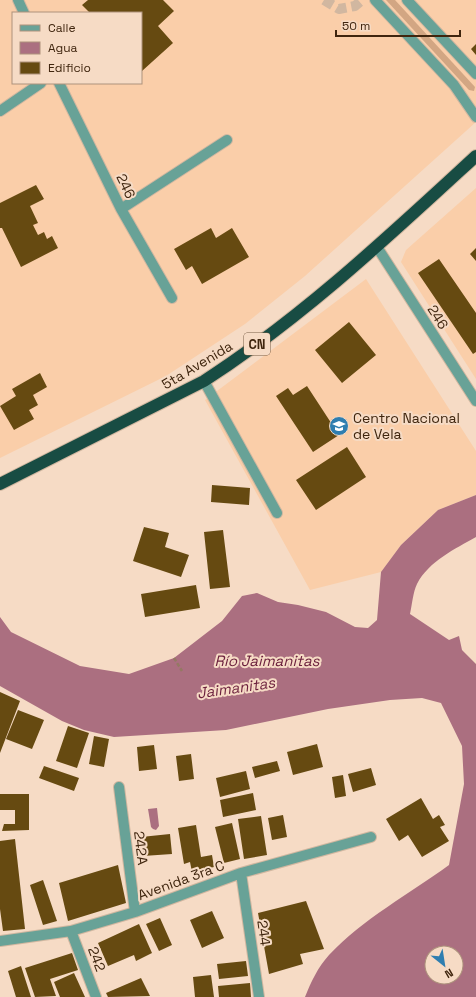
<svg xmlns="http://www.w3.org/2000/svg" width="476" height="997" viewBox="0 0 476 997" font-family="'Space Grotesk',sans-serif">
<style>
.built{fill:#facea9;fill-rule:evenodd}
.green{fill:#d2a683}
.water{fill:#ab6f80;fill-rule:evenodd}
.building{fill:#664a11}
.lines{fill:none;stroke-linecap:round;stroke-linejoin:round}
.minor-tunnel{stroke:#d1b7a0;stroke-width:10;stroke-dasharray:10 5;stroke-linecap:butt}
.minor-casing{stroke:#d1b7a0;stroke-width:12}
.highway-casing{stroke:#d1b7a0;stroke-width:14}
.path{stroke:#947963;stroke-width:2.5;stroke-dasharray:4 2;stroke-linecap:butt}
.minor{stroke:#68a297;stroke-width:10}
.highway{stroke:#184c43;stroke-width:12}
.labels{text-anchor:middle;stroke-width:4;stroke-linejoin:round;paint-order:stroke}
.shield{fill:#f6dbc5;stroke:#765c45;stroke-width:1}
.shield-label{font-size:13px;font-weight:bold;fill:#3f250e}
.street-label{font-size:14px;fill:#3f250e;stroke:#f6dbc5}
.poi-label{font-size:14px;fill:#3f250e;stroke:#f6dbc5;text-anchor:start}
.water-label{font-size:15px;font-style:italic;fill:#6b1f3c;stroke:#f6dbc5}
</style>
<rect width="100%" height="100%" fill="#f6dbc5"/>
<!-- built -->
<path class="built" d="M0 0H476V122L305 276 245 324 166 376 0 458ZM13 13H141V83H13Z
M476 188V379L401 262 406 250Z
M366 279 476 451V495L438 510 401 545 381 572 310 590 205 400Z"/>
<!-- green -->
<path class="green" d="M386 0H395L475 87 474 91 469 90Z"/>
<!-- water -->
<path class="water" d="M476 495V537C455 549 429 561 417 584 413 592 412 605 410 614L449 640 459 636 462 650 476 664V997H305C311 982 318 967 329 955 363 919 409 894 449 865L464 784 462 746 441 703 422 698 390 700 328 709 226 730 114 737 84 730 62 721 0 686V617L11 632 80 666 129 674 174 658 222 621 242 596 257 593 278 602 298 605 326 612 355 627 368 628 377 620 381 572 401 545 438 510ZM432 953H456V977H432Z
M157 808 159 826 156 830 153 829 151 827 148 809Z"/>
<!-- building -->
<path class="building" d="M88 0H163L174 11 158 26 173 43 142 71 141 13H90L82 5Z
M476 44V55L471 49Z
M36 185 44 199 30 206 38 223 33 225 38 235 44 232 47 239 52 236 58 248 21 267 2 228H0V203Z
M211 228 216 238 232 228 249 257 202 284 192 266 186 270 174 249Z
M476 248V261L470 254Z
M439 259 476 313V352L473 354 418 273Z
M349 322 376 355 342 383 315 350Z
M40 373 47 387 33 395 38 405 29 410 34 419 14 430 0 406 16 396 12 389Z
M307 386 339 435 313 452 276 396 288 388 293 395Z
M347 447 366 477 316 510 296 480Z
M212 485 250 488 249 505 211 502Z
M144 527 169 533 165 547 189 555 181 577 133 561Z
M223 530 230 587 210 589 204 532Z
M196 585 200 608 145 617 141 594Z
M0 692 20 701 0 753Z
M18 710 44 720 32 749 6 739Z
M68 726 89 733 77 768 56 761Z
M94 736 109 739 104 767 89 764Z
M317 744 323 767 293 775 287 752Z
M154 745 157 769 139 771 137 747Z
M191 754 194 779 179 781 176 756Z
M277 761 280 771 255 778 252 767Z
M44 766 79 778 74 791 39 778Z
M371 768 376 785 353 792 348 774Z
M246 771 250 789 220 797 216 778Z
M343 775 346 796 335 798 332 777Z
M253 793 256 810 223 817 220 800Z
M0 794H29V830L2 831 4 824H15V810H0Z
M421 798 433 819 439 815 445 825 440 827 449 841 422 857 408 835 399 841 386 819Z
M283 815 287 837 272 840 268 818Z
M261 816 267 855 244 859 238 819Z
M232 823 240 859 224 863 215 827Z
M196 825 201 857 212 855 214 867 192 872 190 862 184 864 178 828Z
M170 834 172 854 143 856 141 837Z
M15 839 25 929 3 931 0 909V841Z
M118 865 126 903 68 921 59 883Z
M43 880 57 921 43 925 30 885Z
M306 901 324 949 300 954 303 964 269 974 258 913Z
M212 911 224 938 202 948 190 920Z
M160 918 172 945 159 951 146 924Z
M139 924 152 953 136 961 134 955 108 966 98 943Z
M72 953 78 970 50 979 56 996 35 997 25 968Z
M246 961 248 976 219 979 217 964Z
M21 966 31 997H16L8 971Z
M74 973 85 997H60L54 982Z
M211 975 214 997H195L193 977Z
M141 978 150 996 108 997 106 993Z
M250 983 251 997H219L218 986Z"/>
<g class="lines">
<!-- minor-tunnel -->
<path class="minor-tunnel" d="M324 0 339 9 355 6 362 0"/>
<!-- minor casing -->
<g class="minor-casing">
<path id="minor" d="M18 0 24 13
M375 0 454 85 476 117
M407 0 476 74
M59 83 121 209 172 298
M0 111 41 83
M121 209 227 140
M377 247 476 401
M204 381 277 513
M119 787 135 912
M241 873 259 997
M71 931 96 997
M0 941 71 931 135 912 241 873 371 837"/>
</g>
<!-- highway casing -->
<g class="highway-casing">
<path id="highway" d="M0 484 204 381C303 317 389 236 476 156"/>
</g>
<!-- path -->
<path class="path" d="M174 658 182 671"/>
<!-- minor -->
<use href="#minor" class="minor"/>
<!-- highway -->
<use href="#highway" class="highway"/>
</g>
<!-- icons -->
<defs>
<g id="school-disc" transform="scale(1)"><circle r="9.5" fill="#2f7eb0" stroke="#f6dbc5"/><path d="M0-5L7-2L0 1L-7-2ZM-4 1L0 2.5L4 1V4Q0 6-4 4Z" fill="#fff"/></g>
</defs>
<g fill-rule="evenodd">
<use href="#school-disc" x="339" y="426"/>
</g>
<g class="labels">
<!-- shield labels -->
<rect class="shield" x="244" y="333" width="26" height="22" rx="3"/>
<g class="shield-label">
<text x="257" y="349">CN</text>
</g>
<!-- street labels -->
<g class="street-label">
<text transform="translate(126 186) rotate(64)" y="5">246</text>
<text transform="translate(438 317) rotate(57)" y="5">246</text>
<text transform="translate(197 365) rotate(-31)" y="5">5ta Avenida</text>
<text transform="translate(141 848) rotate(83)" y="5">242A</text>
<text transform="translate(181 880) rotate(-20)" y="5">Avenida 3ra C</text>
<text transform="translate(264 933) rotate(82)" y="5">244</text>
<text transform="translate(97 959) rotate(69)" y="5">242</text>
</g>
<!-- poi labels -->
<g class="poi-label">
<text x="353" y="423">Centro Nacional<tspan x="353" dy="16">de Vela</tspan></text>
</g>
<!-- water labels -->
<g class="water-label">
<text x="267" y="666">Río Jaimanitas</text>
<text transform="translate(236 688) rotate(-8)" y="5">Jaimanitas</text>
</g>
</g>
<!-- legend -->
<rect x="12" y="12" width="130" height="72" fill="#f6dbc5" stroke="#ad927c"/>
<rect x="20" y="25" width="20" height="6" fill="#68a297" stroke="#ad927c"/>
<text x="48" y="32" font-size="12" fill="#3f250e">Calle</text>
<rect x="20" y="42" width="20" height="12" fill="#ab6f80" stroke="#ad927c"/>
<text x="48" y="52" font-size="12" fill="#3f250e">Agua</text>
<rect x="20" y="62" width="20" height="12" fill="#664a11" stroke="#ad927c"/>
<text x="48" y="72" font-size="12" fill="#3f250e">Edificio</text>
<!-- north arrow -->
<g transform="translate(444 965) rotate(150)"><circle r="19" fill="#f6dbc5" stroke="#ad927c"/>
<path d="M0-3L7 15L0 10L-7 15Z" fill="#2f7eb0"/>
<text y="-6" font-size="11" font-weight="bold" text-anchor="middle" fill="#3f250e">N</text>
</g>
<!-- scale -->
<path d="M336 30v6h124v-6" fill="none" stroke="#3f250e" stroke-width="2"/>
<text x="342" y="30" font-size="12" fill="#3f250e" stroke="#f6dbc5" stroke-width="3" paint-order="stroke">50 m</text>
</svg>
